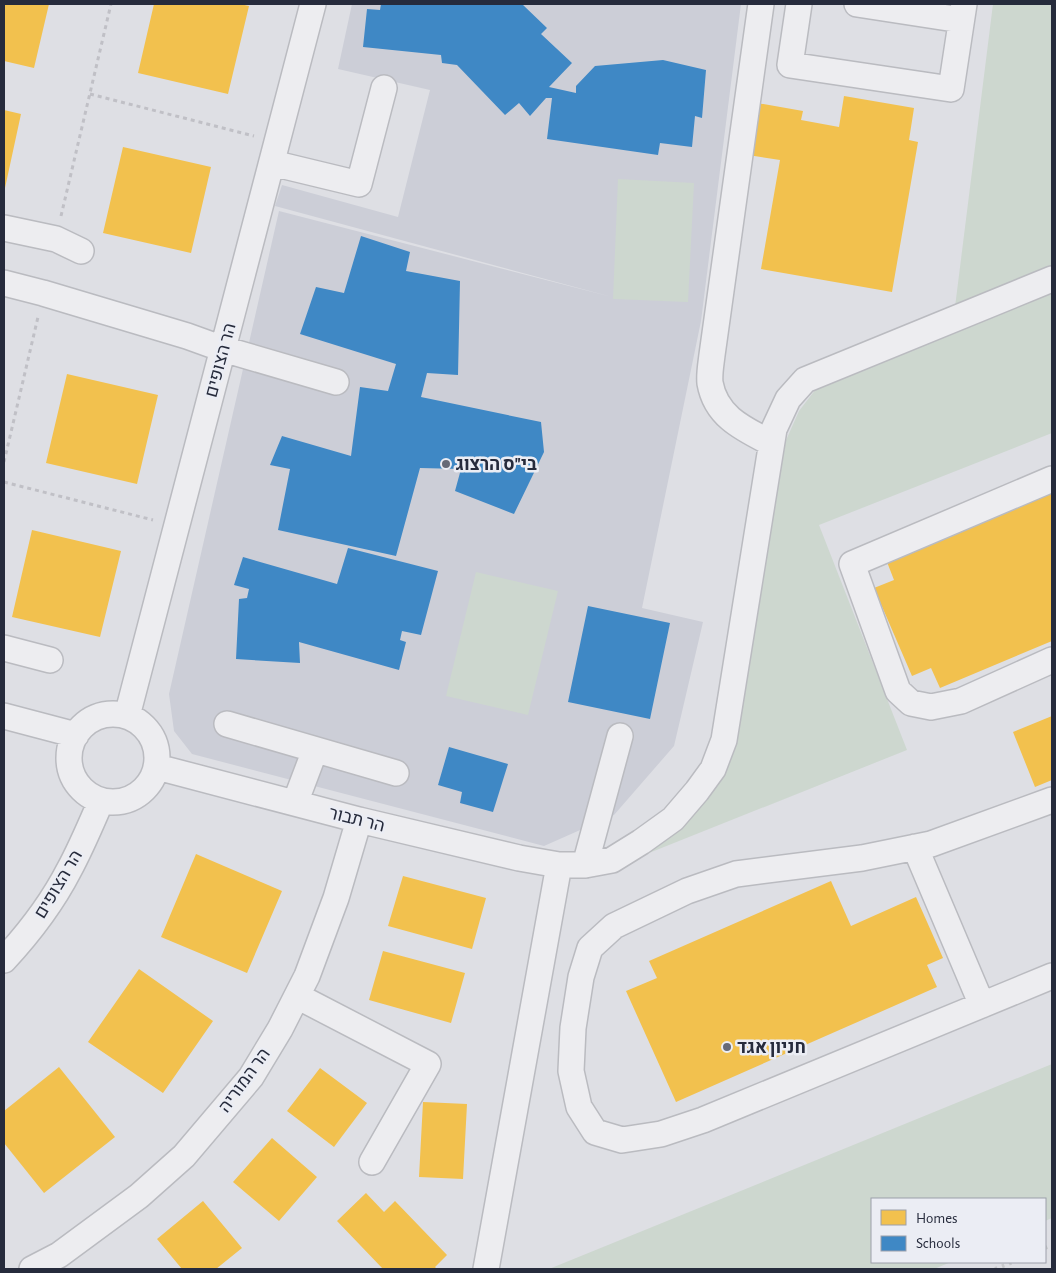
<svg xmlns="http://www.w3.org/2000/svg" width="1056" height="1273" viewBox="0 0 1056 1273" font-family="'Alegreya Sans',Heebo,sans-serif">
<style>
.built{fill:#ccced7}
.green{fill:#cdd7cf}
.homes{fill:#f2c14e}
.schools{fill:#3f88c5}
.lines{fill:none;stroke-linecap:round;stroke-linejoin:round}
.minor-casing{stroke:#babbc0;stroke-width:28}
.path{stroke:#c0c0c6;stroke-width:3;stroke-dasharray:4 4;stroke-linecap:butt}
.minor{stroke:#ededf0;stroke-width:25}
.rail{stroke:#c7c8cb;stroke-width:4;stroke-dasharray:2.5 5;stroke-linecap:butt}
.poi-dot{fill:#666a77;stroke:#ebedf4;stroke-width:2}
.labels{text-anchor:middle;stroke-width:5;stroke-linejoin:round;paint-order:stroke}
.street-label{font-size:18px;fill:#262b3c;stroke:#ebedf4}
.poi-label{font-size:18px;font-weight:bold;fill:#262b3c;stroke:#ebedf4;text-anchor:start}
</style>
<rect width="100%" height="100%" fill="#dedfe4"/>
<!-- built -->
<path class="built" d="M352 4H741L701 321 642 608 703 622 674 746 614 815 544 846 192 754 174 731 169 694 279 211 612 297 275 206 282 185 398 217 430 90 338 69Z"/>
<!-- green -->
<path class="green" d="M993 4H1052V274L954 315Z
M618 179 694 183 688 302 613 299Z
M1052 286V433L819 525 907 750 644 855 697 809 783 447 799 411 819 385Z
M476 572 558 591 528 715 446 696Z
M1052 1064V1218L1045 1221V1199H872V1262H951L934 1269H549Z"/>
<!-- homes -->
<path class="homes" d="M4 4H49L34 68 4 61Z
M154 4H240L249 6 228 94 138 73Z
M844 96 914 108 909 140 918 142 892 292 761 269 780 160 748 155 757 103 803 111 801 120 839 127Z
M4 110 21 114 5 188H4Z
M123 147 211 167 191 253 103 233Z
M67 374 158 395 137 484 46 463Z
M1052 492V641L940 688 931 668 912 676 874 588 894 580 887 562Z
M32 530 121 551 100 637 12 617Z
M1052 716V780L1035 787 1013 732Z
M196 854 282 891 247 973 161 937Z
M403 876 486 898 472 949 388 926Z
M831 881 851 926 916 897 943 958 927 965 937 987 676 1102 626 991 657 978 649 961Z
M383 951 465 973 451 1023 369 1000Z
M139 969 213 1021 163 1093 88 1042Z
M59 1067 115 1137 44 1193 4 1143V1111Z
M320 1068 367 1103 334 1147 287 1111Z
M423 1102 467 1104 463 1179 419 1177Z
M272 1138 317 1177 279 1221 233 1182Z
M366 1193 384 1212 395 1201 447 1255 435 1267 437 1269H383L337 1221Z
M203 1201 242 1248 216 1269H182L157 1239Z"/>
<!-- schools -->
<path class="schools" d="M381 4H522L547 28 541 34 572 63 549 87 576 93V86L595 66 663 60 706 70 702 118 695 116 692 147 660 143 658 155 547 139 552 98H546L530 116 519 103 505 115 457 65 442 63 441 55 363 47 367 9 380 10Z
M361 236 410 252 406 271 460 281 458 375 427 373 421 397 541 422 544 452 514 514 455 491 461 469 420 468 396 556 278 530 290 469 270 465 282 436 351 456 360 387 388 391 396 364 300 334 316 287 344 293Z
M348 548 438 571 421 635 402 631 400 640 406 642 399 670 299 642 300 663 236 659 239 599 247 598 249 589 234 585 243 557 337 584Z
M588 606 670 623 650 719 568 702Z
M449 747 508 764 493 812 460 803 462 792 438 785Z"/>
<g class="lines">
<!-- minor casing -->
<g class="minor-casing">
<path id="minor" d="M761 4 712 355C711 364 709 374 710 383 716 417 744 429 771 443
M799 4 790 65 951 89 964 4
M857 4 961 20
M272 163 359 184 384 88
M4 228 56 239 81 251
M4 283 43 293 187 336 223 349 336 382
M1052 479 852 564 898 691 911 703 931 707 961 701 1052 660
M4 648 50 660
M69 758a44 44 0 1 1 88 0a44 44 0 1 1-88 0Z
M4 716 76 735
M127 716 313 4
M227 724 396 773
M157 767 359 820 519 858 559 865H585L612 860 641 842 673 819 697 791 713 769 724 740 774 429 788 399 805 380 1052 279
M1052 800 931 844 862 858 736 874 687 891 614 926 590 948 581 977 573 1028 571 1071 579 1107 595 1132 622 1140 661 1134 703 1120 1052 976
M295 803 315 750
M915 847 982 1005
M585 865 620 736
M4 960C29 933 52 903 69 870 81 848 91 824 101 801
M297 996 428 1064 372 1162
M32 1269 59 1255 139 1196 184 1156 251 1077 280 1029 307 976 336 898 359 820
M486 1269 559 865"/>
</g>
<!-- path -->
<path class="path" d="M90 94 254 136
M61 216 111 4
M4 462 38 317
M4 482 153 520"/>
<!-- minor -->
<use href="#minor" class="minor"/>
<!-- rail -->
<path class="rail" d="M1045 1248 1052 1245
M995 1269 1013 1262"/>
</g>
<!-- markers -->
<g class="poi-dot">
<circle cx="446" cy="464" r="5"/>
<circle cx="727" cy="1047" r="5"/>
</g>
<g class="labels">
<!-- street labels -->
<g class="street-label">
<text transform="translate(220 360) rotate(-75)" y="6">הר הצופים</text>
<text transform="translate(357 819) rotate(14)" y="6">הר תבור</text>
<text transform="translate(58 884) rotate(-59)" y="6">הר הצופים</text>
<text transform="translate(244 1080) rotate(-54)" y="6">הר המוריה</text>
</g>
<!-- poi labels -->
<g class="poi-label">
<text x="456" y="470">בי"ס הרצוג</text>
<text x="737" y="1053">חניון אגד</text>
</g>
</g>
<!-- border -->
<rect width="1056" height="1273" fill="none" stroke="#262b3c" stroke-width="10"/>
<!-- legend -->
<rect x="871" y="1198" width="175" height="65" fill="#ebedf4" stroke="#9c9faa"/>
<rect x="881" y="1210" width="25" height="15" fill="#f2c14e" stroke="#9c9faa"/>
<text x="916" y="1223" font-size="15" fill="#262b3c">Homes</text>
<rect x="881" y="1236" width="25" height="15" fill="#3f88c5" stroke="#9c9faa"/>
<text x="916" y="1248" font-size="15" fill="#262b3c">Schools</text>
</svg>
